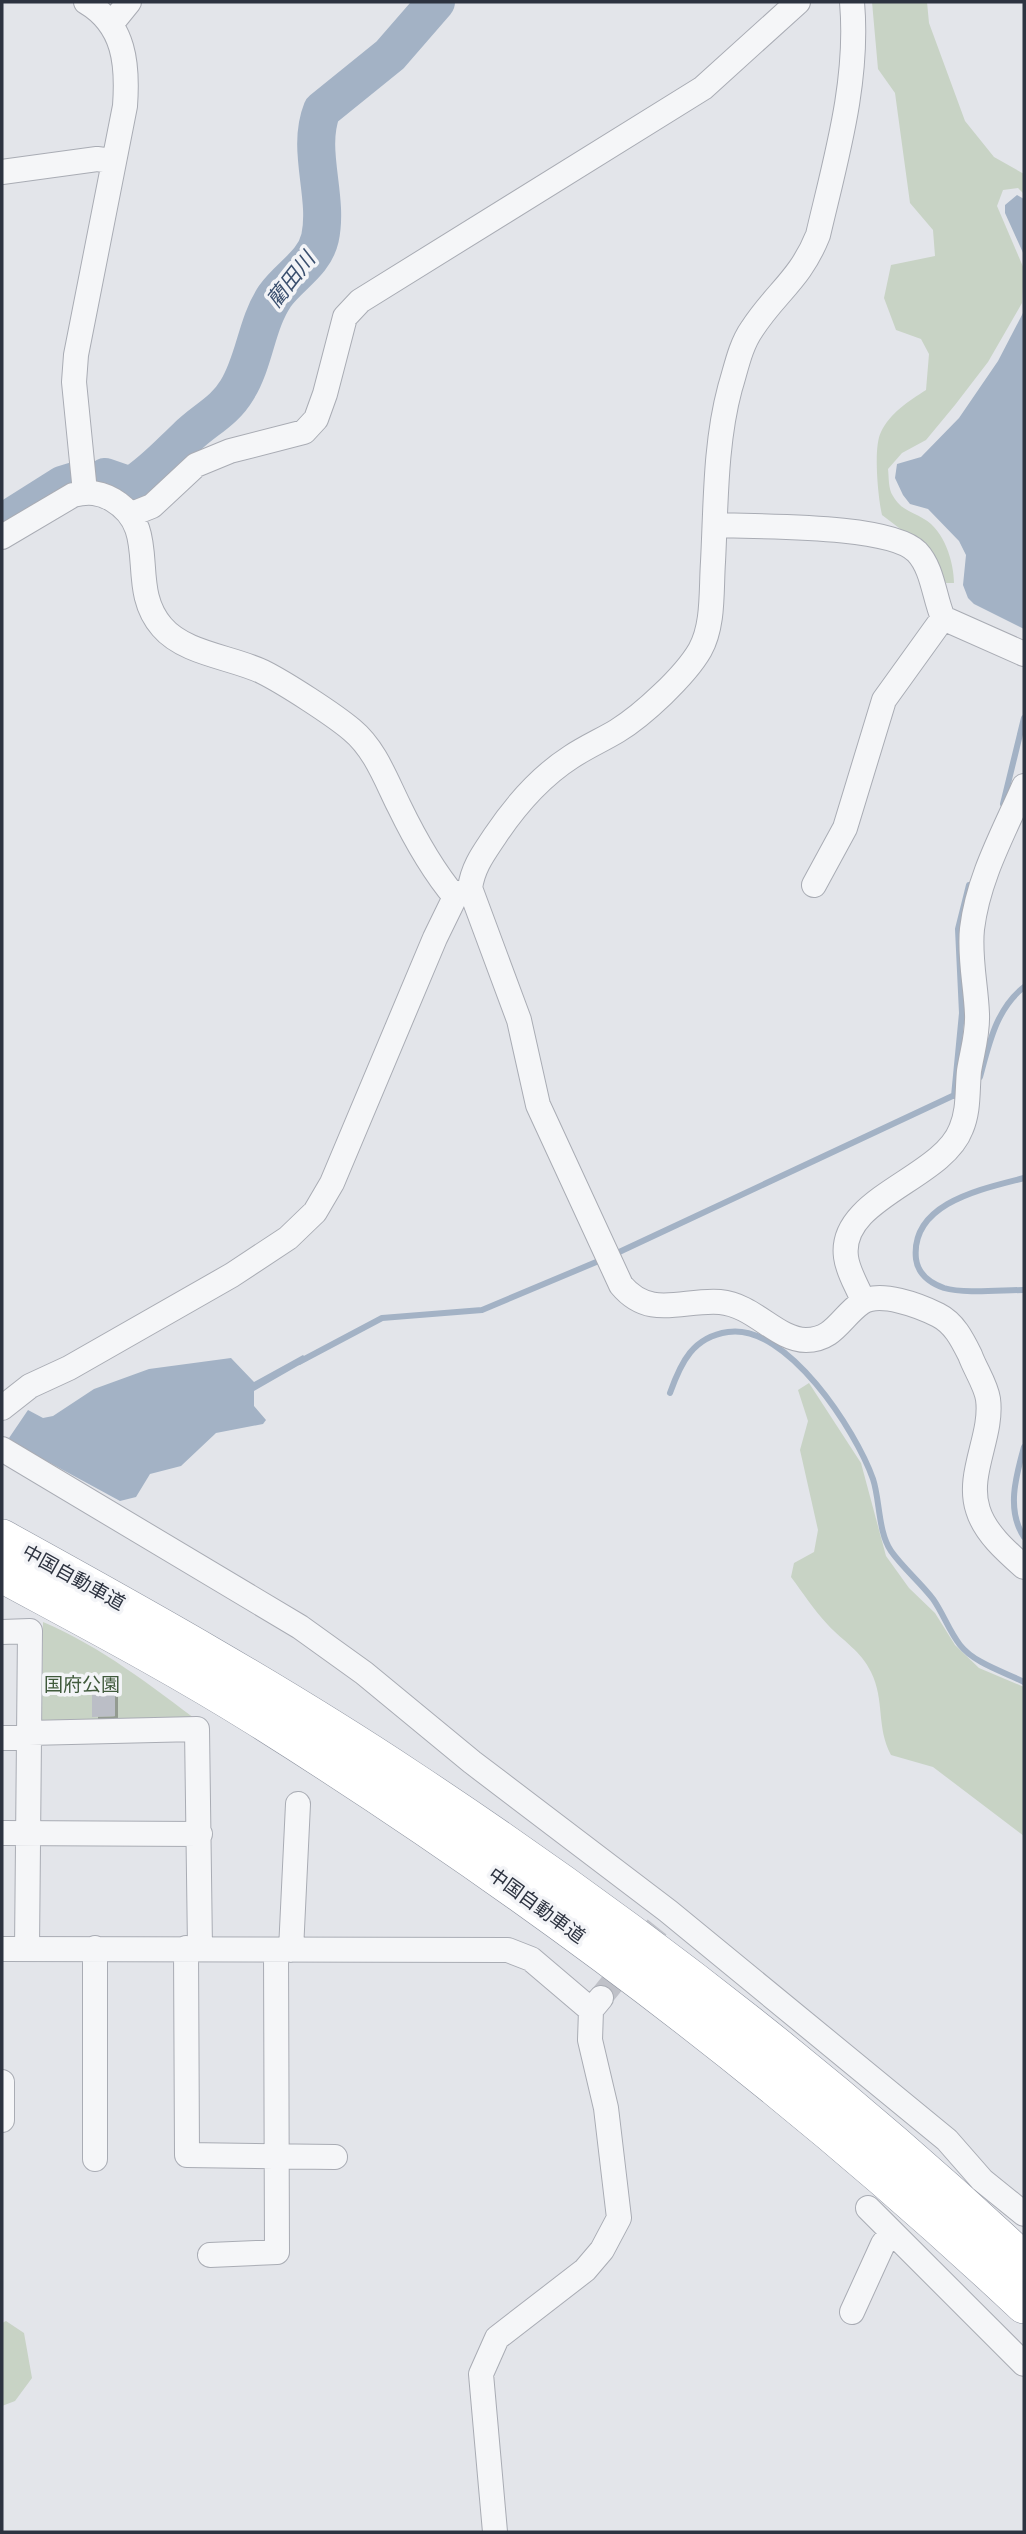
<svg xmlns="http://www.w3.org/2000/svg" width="1026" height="2534" viewBox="0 0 1026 2534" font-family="Signika,'Noto Sans JP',sans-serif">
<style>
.green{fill:#c8d3c5}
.water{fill:#a3b2c5}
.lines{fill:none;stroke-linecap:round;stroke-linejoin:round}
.stream{stroke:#a3b2c5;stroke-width:6}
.river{stroke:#a3b2c5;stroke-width:38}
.building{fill:#bbbec6;filter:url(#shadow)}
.minor-tunnel{stroke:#bfc1c8;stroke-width:24;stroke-dasharray:24 12;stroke-linecap:butt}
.minor-casing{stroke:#a9acb4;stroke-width:26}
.highway-casing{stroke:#8c929f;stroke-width:38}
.minor{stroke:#f5f6f8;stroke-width:24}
.highway{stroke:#fff;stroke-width:37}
.labels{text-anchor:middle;stroke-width:7;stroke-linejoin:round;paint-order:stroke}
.street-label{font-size:19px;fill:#2d3340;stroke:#f3f4f7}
.park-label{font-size:19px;fill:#405a3c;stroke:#f3f4f7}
.water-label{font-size:21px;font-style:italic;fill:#3b506f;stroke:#f3f4f7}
</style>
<defs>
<filter id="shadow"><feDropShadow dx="6" dy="6" stdDeviation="0" flood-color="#0004"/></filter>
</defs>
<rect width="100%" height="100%" fill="#e3e5ea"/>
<!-- green -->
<path class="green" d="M872 2H927L929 23 965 121 994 157 1024 174V194L1018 188 1003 190 997 206 1024 269 1022 303 988 362 955 405 926 440 902 453 888 469C889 477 888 489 893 496 901 510 911 511 924 519 944 530 954 562 954 583H946L928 550 882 515C878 498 873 447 881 432 890 413 909 401 926 390L929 354 921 339 896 330 884 298 891 265 935 256 933 230 910 203 895 93 878 69Z
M809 1383 861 1463 886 1556 909 1588 935 1613 955 1645 979 1668 1024 1687V1836L933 1767 891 1755C876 1727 885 1700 871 1672 861 1651 843 1641 828 1625 814 1610 803 1593 791 1577L794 1563 814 1552 818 1530 800 1450 808 1421 798 1390Z
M43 1622C102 1647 151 1686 202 1724L42 1722Z
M6 2321 24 2333 32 2378 15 2401 2 2406V2323Z"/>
<!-- water -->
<path class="water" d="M1017 195 1024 199V255L1005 213V205Z
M1024 311V629L974 604 968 598 963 585 966 555 959 541 928 509 910 504 903 495 895 478 897 464 921 457 959 418 998 361Z
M303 1355 308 1360 254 1391V1406L266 1420 263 1424 216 1433 181 1466 150 1474 136 1497 120 1501 17 1445 9 1438 28 1410 43 1418 53 1416 94 1389 149 1369 231 1358 254 1382Z"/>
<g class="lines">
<!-- stream -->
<path class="stream" d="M1003 804 1024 718
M980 1077C989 1044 996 1009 1024 987
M954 1096 962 1013 958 929 969 885
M1024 1178C982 1189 910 1203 916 1259 918 1274 930 1283 944 1288 964 1294 1002 1290 1024 1290
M617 1253 961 1092
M299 1362 382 1318 482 1310 601 1260
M670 1393C681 1362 693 1337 728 1332 787 1323 856 1431 873 1479 880 1500 878 1532 891 1551 903 1568 920 1582 933 1599 943 1613 949 1631 960 1645 974 1663 1004 1672 1024 1682
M1024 1447C1016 1476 1006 1510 1024 1537"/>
<!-- river -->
<path class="river" d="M105 477 131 486C153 472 168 455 187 437 204 420 224 412 237 390 255 361 256 324 275 296 290 275 314 264 320 238 329 196 306 150 322 110L390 55 436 2
M2 523 62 485 75 481"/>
</g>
<!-- building -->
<path class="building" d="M92 1683 110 1684V1691H115V1716L92 1717Z"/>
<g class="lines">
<!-- minor-tunnel -->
<path class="minor-tunnel" d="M602 1996 657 1927"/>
<!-- minor casing -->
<g class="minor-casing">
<path id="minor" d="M852 2C859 81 836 158 818 235 800 280 776 292 752 329 740 346 736 369 730 388 715 444 716 504 713 562 711 590 714 625 700 650 685 676 643 715 617 731 602 740 586 747 571 757 540 777 515 806 495 836 483 854 473 867 470 888L519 1020 538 1105 621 1285C650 1320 683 1299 720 1302 754 1305 777 1340 806 1340 834 1340 841 1317 861 1303 879 1290 920 1306 938 1315 954 1323 962 1339 970 1355 975 1369 986 1385 988 1399 993 1436 966 1474 978 1510 985 1533 1007 1552 1024 1567
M112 23 129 2
M2 172 97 159 112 161
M85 492 74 382 76 355 125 106C128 65 125 25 86 2
M132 514 152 506 196 465 230 451 304 432 316 419 325 394 345 317 360 301 703 88 798 2
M715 525C758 527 890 524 917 552 933 569 934 597 943 618L1024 654
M2 537 73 495C88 491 100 492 113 500 162 529 126 586 162 627 185 654 232 657 263 672 285 683 333 714 352 730 375 749 386 780 399 806 414 837 433 871 455 897
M814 885 845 828 884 700 943 618
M863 1301C858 1287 848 1273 846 1257 838 1198 942 1179 961 1129 969 1111 967 1091 969 1071 972 1052 978 1034 977 1014 976 986 969 957 972 929 978 878 1004 832 1024 786
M2 1408 30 1386 69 1368 232 1275 288 1238 315 1212 332 1183 435 938 455 897 470 888
M2 1449 300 1627 364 1673 472 1762 668 1911 947 2140 982 2180 1024 2214
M2 1632 30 1631 27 1949
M2 1738H18L29 1733 197 1729 200 1948
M2 1833 200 1834
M186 1948 187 2155 335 2157
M2 1949 508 1950 531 1959 591 2010
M291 1950 298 1804
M2 2082V2120
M95 2159V1948
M892 2232 1024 2364
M210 2255 277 2252 276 1950
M852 2312 883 2244 892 2232 868 2208
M495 2532 481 2374 497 2338 585 2270 602 2250 619 2218 606 2108 590 2040 591 2010 601 1998"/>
</g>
<!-- highway casing -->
<g class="highway-casing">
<path id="highway" d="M2 1538C140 1614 278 1691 409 1778 627 1922 834 2082 1024 2261
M2 1574C87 1620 173 1665 256 1717 530 1889 788 2083 1024 2305"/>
</g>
<!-- minor -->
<use href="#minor" class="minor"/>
<!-- highway -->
<use href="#highway" class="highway"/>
</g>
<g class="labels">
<!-- street labels -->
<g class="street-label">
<text transform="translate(74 1577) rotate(29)" y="7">中国自動車道</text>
<text transform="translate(537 1905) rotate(36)" y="7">中国自動車道</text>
</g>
<!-- park labels -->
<g class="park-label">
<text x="82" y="1691">国府公園</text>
</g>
<!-- water labels -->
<g class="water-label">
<text transform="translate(291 280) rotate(-52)" y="7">藺田川</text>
</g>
</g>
<!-- border -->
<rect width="1026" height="2534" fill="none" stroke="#2d3340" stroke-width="7"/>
</svg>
